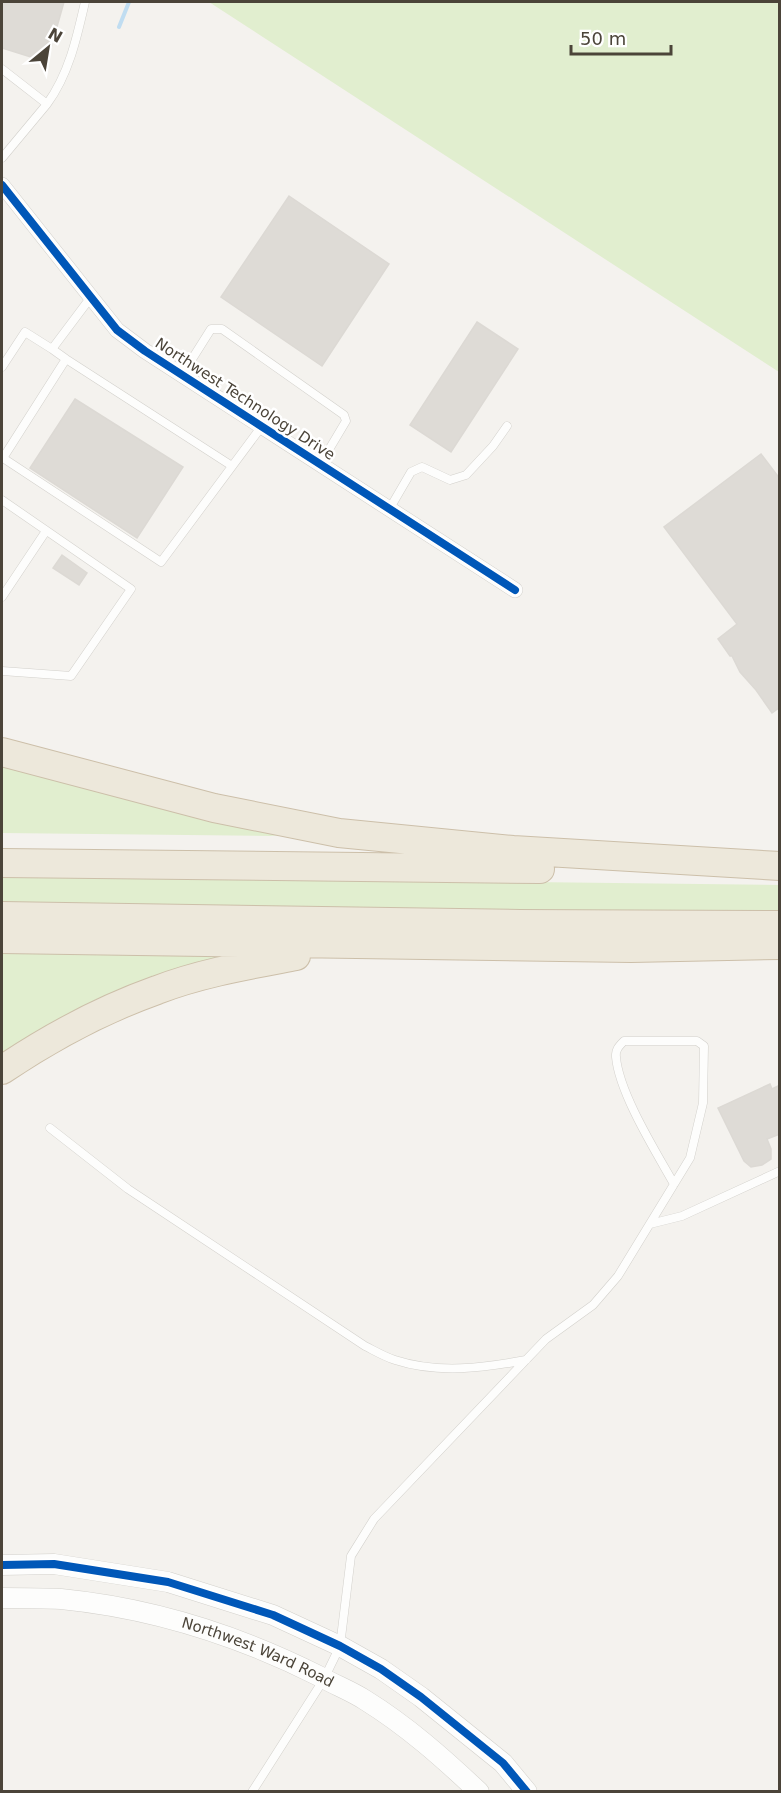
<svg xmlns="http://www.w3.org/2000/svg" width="781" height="1793" viewBox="0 0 781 1793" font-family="'DejaVu Sans',sans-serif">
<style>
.green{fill:#e1eecf}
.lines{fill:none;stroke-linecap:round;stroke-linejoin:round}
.stream{stroke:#c0ddf1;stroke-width:4}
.building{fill:#dedbd6;stroke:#dcd9d4;stroke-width:1.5}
.service-casing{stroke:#d2d0cb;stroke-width:9}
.minor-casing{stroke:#d2d0cb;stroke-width:16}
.tertiary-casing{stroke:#d2d0cb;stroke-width:21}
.motorway-casing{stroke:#ccbfa9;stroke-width:30}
.service{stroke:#fdfdfc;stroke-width:8}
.minor{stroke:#fdfdfc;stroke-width:15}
.tertiary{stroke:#fdfdfc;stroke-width:20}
.motorway{stroke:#ede8db;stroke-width:28}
.cycleway-casing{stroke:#fff;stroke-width:11}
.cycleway{stroke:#0057b8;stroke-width:8}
.labels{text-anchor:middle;stroke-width:5;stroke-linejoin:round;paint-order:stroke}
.street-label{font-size:15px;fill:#4b4439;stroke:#fff}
</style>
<rect width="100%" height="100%" fill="#f4f2ee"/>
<!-- green -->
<path class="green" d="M209 2H779V372L725 337Z
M2 763 297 834 270 836 2 833Z
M2 876 780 885 779 912 2 904Z
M2 947 273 951 2 1054Z"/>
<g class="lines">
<!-- stream -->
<path class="stream" d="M119 27 129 2"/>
</g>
<!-- building -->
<path class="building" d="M2 2H64L47 62 2 48Z
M289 196 389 264 322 366 221 297Z
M477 322 518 349 451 452 410 425Z
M75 399 183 467 137 538 30 468Z
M761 454 780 479V707L772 713 756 690 740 672 732 656H730L718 639 737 624 664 527Z
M62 555 87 573 79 585 53 568Z
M770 1084 772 1089 780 1085V1134L767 1139 771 1149V1159L762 1165 751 1167 744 1161 718 1108Z"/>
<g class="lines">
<!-- service casing -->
<g class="service-casing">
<path id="service" d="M2 69 47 104 2 158
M47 104C69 74 77 37 85 2
M91 297 52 349 66 359 3 458 161 562 262 426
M66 359 232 466
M2 367 25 332 52 349
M182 375 211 329H222L344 415 346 421 321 463
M2 500 131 589 71 676 2 671
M390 508 411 472 422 467 450 480 466 475 493 446 507 426
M2 597 46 531
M50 1128 128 1189 365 1346C375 1351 385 1357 395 1360 438 1374 483 1368 526 1360
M650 1224 682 1216 780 1171
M252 1792 324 1679 340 1646 351 1556 374 1519 546 1339 593 1305 618 1276 690 1158 703 1103 704 1046 697 1041H624C619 1046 615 1050 616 1057 619 1093 656 1152 674 1184"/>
</g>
<!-- minor casing -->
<g class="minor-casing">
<path id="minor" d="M2 185 117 330 145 351 515 590"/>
</g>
<!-- tertiary casing -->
<g class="tertiary-casing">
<g id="tertiary">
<path d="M2 1565 54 1564 168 1582 273 1615 340 1646 381 1669 421 1697 503 1763 527 1792"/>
<path id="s1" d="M2 1598C21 1598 41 1598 61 1599 152 1608 240 1636 321 1677 335 1685 351 1691 365 1700 407 1726 443 1758 479 1792"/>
</g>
</g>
<!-- motorway casing -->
<g class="motorway-casing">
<path id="motorway" d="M2 752 214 808 339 833 513 850 780 866
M2 863 540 869
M2 916 520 924 780 925
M2 939 631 948 780 945
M2 1070C51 1037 101 1010 157 990 201 973 249 965 296 956"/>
</g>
<!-- service -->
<use href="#service" class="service"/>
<!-- minor -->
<use href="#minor" class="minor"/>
<!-- tertiary -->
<use href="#tertiary" class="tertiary"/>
<!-- motorway -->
<use href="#motorway" class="motorway"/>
<!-- cycleway casing -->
<g class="cycleway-casing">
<path id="cycleway" d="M2 185 117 330 145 351 515 590
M2 1565 54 1564 168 1582 273 1615 340 1646 381 1669 421 1697 503 1763 527 1792"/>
</g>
<!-- cycleway -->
<use href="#cycleway" class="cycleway"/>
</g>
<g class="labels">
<!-- street labels -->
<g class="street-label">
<text transform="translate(245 399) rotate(33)" y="5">Northwest Technology Drive</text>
<text dy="5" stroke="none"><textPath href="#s1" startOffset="264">Northwest Ward Road</textPath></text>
</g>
</g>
<!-- border -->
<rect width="781" height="1793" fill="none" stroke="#4b4439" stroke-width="6"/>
<!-- north arrow -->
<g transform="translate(48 48) rotate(30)" stroke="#ffffff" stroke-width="4.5" paint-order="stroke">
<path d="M0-4.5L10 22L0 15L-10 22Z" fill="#4b4439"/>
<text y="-9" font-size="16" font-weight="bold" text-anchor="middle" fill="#4b4439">N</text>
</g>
<!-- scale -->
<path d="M571 45v9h100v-9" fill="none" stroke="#4b4439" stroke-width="3"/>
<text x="580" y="45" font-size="18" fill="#4b4439" stroke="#ffffff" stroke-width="4.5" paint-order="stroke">50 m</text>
</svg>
